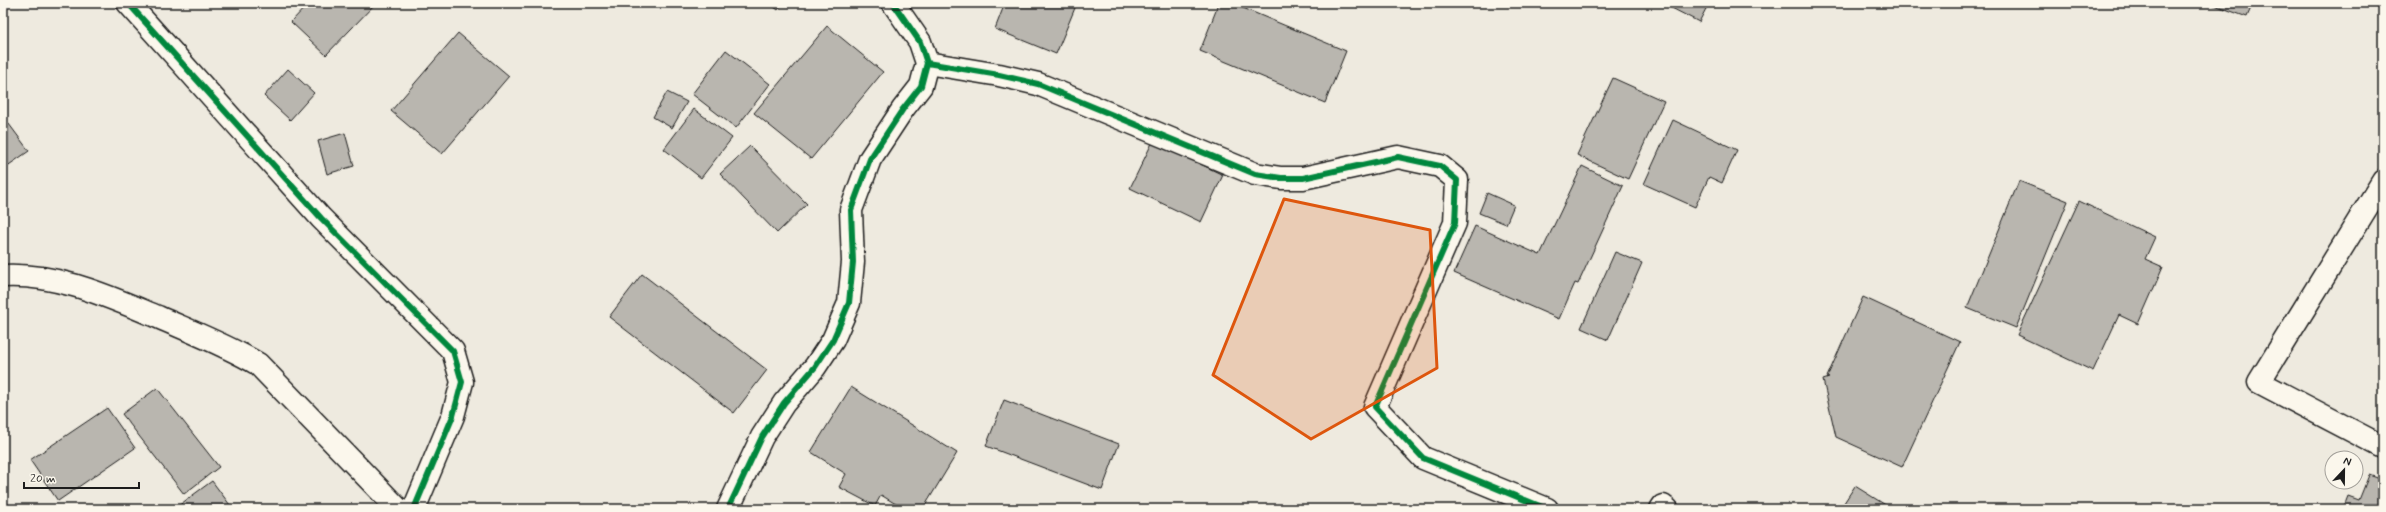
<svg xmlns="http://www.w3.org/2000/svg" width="2386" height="512" viewBox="0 0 2386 512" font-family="Mynerve,sans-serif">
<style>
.building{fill:#b9b6af;stroke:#1c1c1c}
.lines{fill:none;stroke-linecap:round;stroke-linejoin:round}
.minor-casing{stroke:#1c1c1c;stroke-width:25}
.minor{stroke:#fbf7ec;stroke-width:22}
.cycleway-casing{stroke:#fbf7ec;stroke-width:8}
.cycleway{stroke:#00873e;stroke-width:6}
.marked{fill:#de560d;fill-opacity:0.2;stroke:#de560d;stroke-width:3;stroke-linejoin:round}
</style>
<rect width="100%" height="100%" fill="#eeeadf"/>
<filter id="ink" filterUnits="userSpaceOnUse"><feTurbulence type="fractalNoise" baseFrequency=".025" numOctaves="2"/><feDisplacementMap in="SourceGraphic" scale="8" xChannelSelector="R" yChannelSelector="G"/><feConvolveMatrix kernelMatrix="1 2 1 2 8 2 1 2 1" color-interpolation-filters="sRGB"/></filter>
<g filter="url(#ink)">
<!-- building -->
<path class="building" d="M309 3H376L326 55 291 22Z
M769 3H783L778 10Z
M1005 3H1077L1056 54 995 29Z
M1219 3H1231L1346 51 1325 103 1200 51Z
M1662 3H1709L1699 22Z
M2209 3H2253L2247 17Z
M827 26 883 72 811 159 754 113Z
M458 33 509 76 442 154 391 111Z
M726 50 770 84 736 128 692 94Z
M288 69 314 93 290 120 264 96Z
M1613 78 1664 101 1628 179 1577 155Z
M667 92 687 102 672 128 653 117Z
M694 109 732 138 701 178 664 149Z
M3 116 29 151 3 169Z
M1673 120 1737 150 1722 183 1709 177 1695 207 1644 184Z
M345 133 354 166 327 174 318 141Z
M1153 141 1223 175 1201 222 1130 188Z
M750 146 807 204 777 233 720 174Z
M1582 166 1623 186 1578 284 1575 283 1559 319 1454 273 1475 226 1540 255Z
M2019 181 2068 201 2016 328 1967 308Z
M1487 193 1514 205 1506 224 1479 213Z
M2079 201 2155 237 2145 259 2163 267 2138 324 2119 315 2093 371 2017 335Z
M1615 252 1642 263 1608 340 1581 328Z
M642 274 767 370 734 413 609 317Z
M1863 297 1960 342 1902 467 1836 437 1823 380 1829 378 1827 377Z
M851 387 957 453 923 509H904L881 495 875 506 839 487 846 474 811 452Z
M157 388 219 467 184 494 122 414Z
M1004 400 1119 444 1102 490 986 446Z
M107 408 135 448 58 501 30 460Z
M2369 475 2383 480V509H2343L2348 496 2359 500Z
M212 481 233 509H174Z
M1855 486 1892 509H1840Z"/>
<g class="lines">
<!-- minor casing -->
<g class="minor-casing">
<path id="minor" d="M128 3 321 218 453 351 462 382 453 416 414 509
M927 63 999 75 1038 84 1255 174 1281 178H1303L1398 157 1440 166 1457 180 1455 223 1375 407 1423 458 1547 509
M2383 181 2259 382 2383 447
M3 276C58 273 109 297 158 317 192 332 226 345 258 364L398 509
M728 509 762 437 784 403 815 367 833 340 849 303 853 262 851 210 870 159 903 109 921 86 927 63 920 42 893 3
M1661 509 1663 506 1667 509"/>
</g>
<!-- minor -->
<use href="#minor" class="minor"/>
<!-- cycleway casing -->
<g class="cycleway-casing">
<path id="cycleway" d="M128 3 321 218 453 351 462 382 453 416 414 509
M927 63 999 75 1038 84 1255 174 1281 178H1303L1398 157 1440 166 1457 180 1455 223 1375 407 1423 458 1547 509
M728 509 762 437 784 403 815 367 833 340 849 303 853 262 851 210 870 159 903 109 921 86 927 63 920 42 893 3"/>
</g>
<!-- cycleway -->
<use href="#cycleway" class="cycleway"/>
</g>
</g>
<!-- marked area -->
<path class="marked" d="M1284 199 1430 230 1437 368 1311 439 1213 375Z"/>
<!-- margin -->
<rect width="2386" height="512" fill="none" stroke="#fbf7ec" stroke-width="16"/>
<rect x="8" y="8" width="2370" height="496" fill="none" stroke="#1c1c1c" stroke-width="1.5" filter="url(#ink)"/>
<!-- north arrow -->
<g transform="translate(2344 470) rotate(22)"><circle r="19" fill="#fbf7ec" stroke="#a29f99"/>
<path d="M0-3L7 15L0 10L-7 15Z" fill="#1c1c1c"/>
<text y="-6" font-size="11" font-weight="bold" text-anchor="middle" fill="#1c1c1c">N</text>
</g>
<!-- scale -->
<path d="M24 482v6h115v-6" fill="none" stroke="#1c1c1c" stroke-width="2"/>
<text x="30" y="482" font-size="12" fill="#1c1c1c" stroke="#fbf7ec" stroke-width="3" paint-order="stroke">20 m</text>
</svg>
